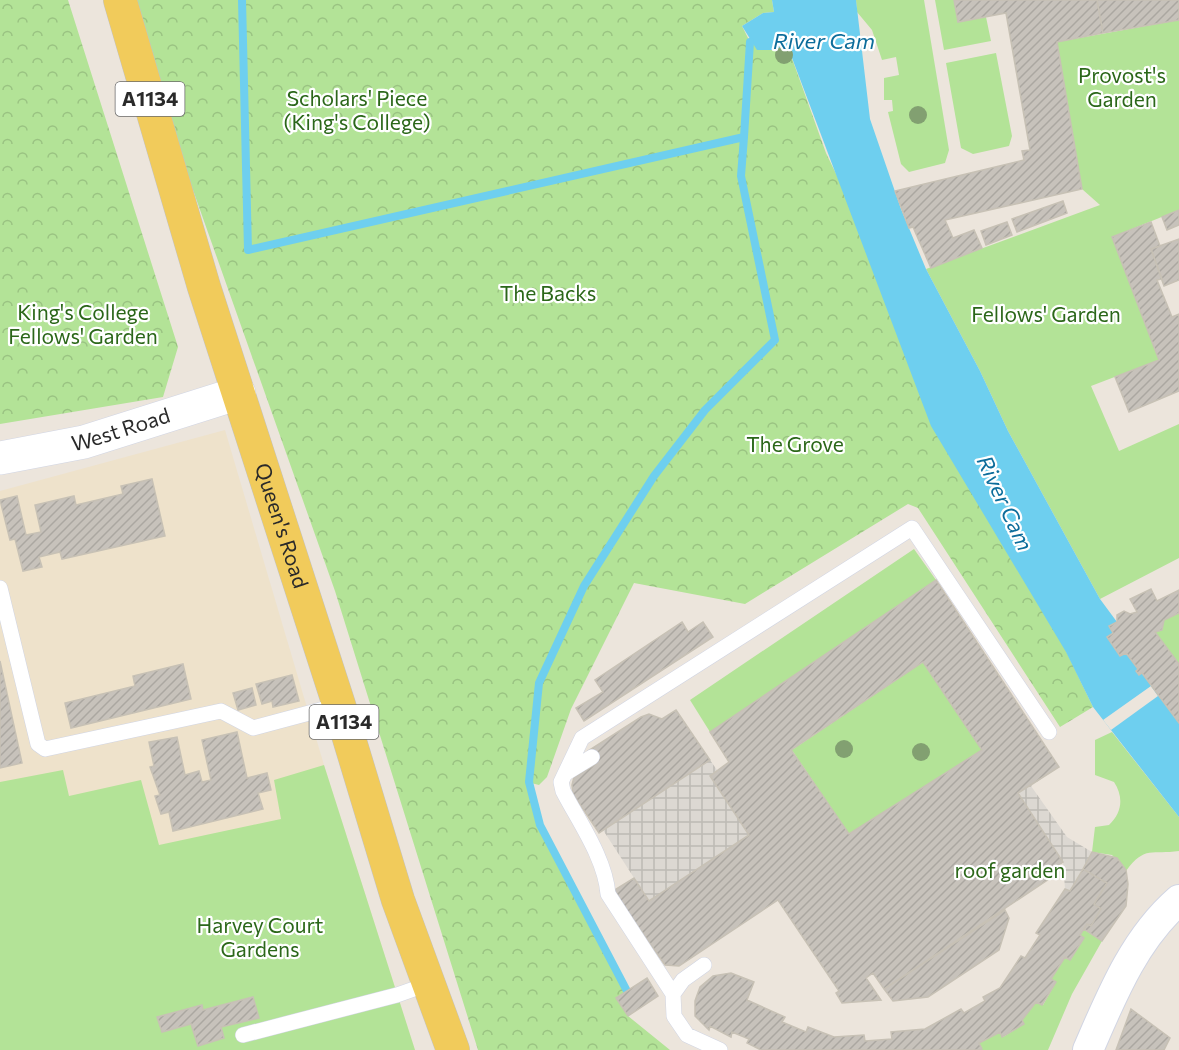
<svg xmlns="http://www.w3.org/2000/svg" width="1179" height="1050" viewBox="0 0 1179 1050" font-family="Commissioner,sans-serif">
<style>
.education{fill:#eee2cb}
.grass{fill:#b3e397}
.forest{fill:url(#forest-crowns)}
.plaza{fill:url(#plaza-grid);fill-rule:evenodd}
.water{fill:#6ecfef}
.pier{fill:#ece5dc}
.lines{fill:none;stroke-linecap:round;stroke-linejoin:round}
.stream{stroke:#6ecfef;stroke-width:8}
.building{fill:url(#building-hatch);stroke:#c7c1b5;stroke-width:1.5;fill-rule:evenodd}
.lane-casing{stroke:#d1d5e3;stroke-width:16}
.street-casing{stroke:#d1d5e3;stroke-width:32}
.secondary-casing{stroke:#d1d5e3;stroke-width:34}
.primary-casing{stroke:#c3c3c3;stroke-width:34}
.lane{stroke:#fff;stroke-width:15}
.street{stroke:#fff;stroke-width:30}
.secondary{stroke:#fff;stroke-width:33}
.primary{stroke:#f1cb5b;stroke-width:33}
.tree{fill:#82a071}
.labels{text-anchor:middle;stroke-width:4.5;stroke-linejoin:round;paint-order:stroke}
.shield{fill:#fff;stroke:#6a6a6a;stroke-width:1.5}
.shield-label{font-size:20px;font-weight:bold;fill:#2a2a2a}
.park-label{font-size:21px;fill:#2b6719;stroke:#fff}
.street-label{font-size:21px;fill:#2a2a2a;stroke:#fff}
.water-label{font-size:22px;font-style:italic;fill:#0d6d9b;stroke:#fff}
</style>
<defs>
<pattern id="forest-crowns" width="20" height="18" patternUnits="userSpaceOnUse" patternTransform="scale(1.5)"><rect width="20" height="18" fill="#b3e397"/><path d="M2 6a3 3 0 1 1 6 0M12 15a3 3 0 1 1 6 0" fill="none" stroke="#9ac382"/></pattern>
<pattern id="plaza-grid" width="8" height="8" patternUnits="userSpaceOnUse" patternTransform="scale(1.5)"><rect width="8" height="8" fill="#dcd8d2"/><path d="M0 4h8M4 0v8" fill="none" stroke="#bdbab4"/></pattern>
<pattern id="building-hatch" width="6" height="6" patternUnits="userSpaceOnUse" patternTransform="scale(1.5)"><rect width="6" height="6" fill="#c7c2bb"/><path d="M-1 1l2-2M0 6l6-6M5 7l2-2" fill="none" stroke="#aba7a1"/></pattern>
</defs>
<rect width="100%" height="100%" fill="#ece5dc"/>
<!-- education -->
<path class="education" d="M225 430 324 765 415 1050H0V491Z"/>
<!-- grass -->
<path class="grass" d="M856 0H924L949 150 945 163 909 172 901 164 888 112 893 111 892 100H884V78L899 75 896 57 882 60 872 30 857 12Z
M935 0H954L958 22 986 17 991 41 944 50Z
M1179 20V210L1112 237 1159 360 1091 386 1119 451 1179 424V558L1100 599 1008 431 980 371 926 269 1100 205 1082 189 1057 42Z
M996 53 1012 136 1009 146 973 154 961 148 946 63Z
M914 549 936 580 710 732 690 700Z
M1179 613V664L1155 632 1164 620Z
M923 662 982 750 849 834 791 750Z
M1112 732 1179 817V851C1152 855 1145 845 1126 871L1112 855 1092 852 1095 827 1109 825C1122 813 1124 797 1114 782L1095 775V740Z
M324 765 415 1050H0V782L63 770 69 796 141 780 159 845 281 819 274 780Z
M1083 929 1102 941 1072 994 1048 1050H979L982 1048 979 1043 1000 1032 1003 1037 1024 1024 1022 1020 1036 1002 1043 1005 1056 982 1051 979 1065 957 1071 959 1083 938 1080 935Z"/>
<!-- forest -->
<path class="forest" d="M0 0H68L178 347 163 397 0 424Z
M132 0H772L774 12 763 13 742 26 750 42 789 50 826 153 1093 707 1060 727 918 508 908 504 745 604 634 583 571 709 547 777 539 785 531 783 541 825 627 991 616 998 628 1016 670 1050H478L335 591 182 159Z"/>
<!-- plaza -->
<path class="plaza" d="M928 638 1009 774 1047 749 1059 767 1031 786 1067 837 1092 852 1070 891 1065 889 1063 862 1018 794 896 832 739 842 649 901 603 830 710 760 717 770 710 776 749 835 767 745ZM923 662 982 750 849 834 792 750Z"/>
<!-- water -->
<path class="water" d="M772 0H856L870 119 901 209 926 269 980 371 1008 431 1100 599 1117 622 1109 626 1113 633 1107 637 1126 653 1138 669 1136 671 1139 675 1142 673 1179 723V817L1093 707 1066 652 931 426 789 50H757L742 26 763 13 774 12Z"/>
<!-- pier -->
<path class="pier" d="M1151 686 1158 696 1111 730 1103 720Z"/>
<g class="lines">
<!-- stream -->
<path class="stream" d="M242 0 248 250 744 137 750 42
M627 991 540 825 529 782 539 683 584 586 654 476 705 410 775 340 741 176 744 137"/>
</g>
<!-- building -->
<path class="building" d="M954 0H1097L1103 33 1057 42 1082 189 945 220 953 238 974 230 982 248 931 268 913 227 909 228 895 191 1024 160 1022 151 1030 150 1006 13 958 22Z
M1097 0H1179V20L1103 33Z
M1063 201 1067 213 1017 232 1012 219Z
M1179 210V225L1167 230 1162 217Z
M1007 222 1012 235 986 245 981 231Z
M1151 222 1160 246 1151 249 1162 279 1157 280 1172 317 1179 314V391L1129 412 1115 377 1159 360 1112 237Z
M1179 239V280L1164 286 1151 249Z
M152 479 165 536 62 559 60 552 39 557 42 567 23 571 15 539 10 540 0 500 17 496 26 535 41 532 35 505 74 496 76 505 123 494 121 486Z
M936 580 1059 767 1018 793 1063 862 1052 870 1055 875 884 989 873 973 866 978 881 1000 842 1003 836 993 839 991 778 900 679 966 665 965 613 891 634 878 649 901 749 835 710 776 729 762 710 732ZM923 662 982 750 849 834 791 750Z
M1151 589 1157 601 1179 590V613L1164 620 1162 630 1155 632 1179 664V723L1142 673 1139 675 1136 671 1138 669 1126 653 1120 656 1107 637 1113 633 1109 626 1117 622V615L1124 611 1130 614 1137 612 1130 599Z
M682 622 688 632 703 622 713 637 584 721 576 708 603 692 595 680Z
M0 661 22 763 0 768Z
M183 664 191 699 71 728 65 703 135 686 133 676Z
M292 675 299 701 273 707 272 701 262 704 256 684Z
M252 688 256 705 238 710 233 693Z
M676 710 710 760 599 833 573 794 572 785 574 777 596 764 588 751 641 717 649 714 662 719Z
M237 732 247 778 267 773 271 790 258 793 263 809 173 831 169 812 161 814 155 796 160 795 150 767 154 766 149 742 177 737 185 775 199 771 202 782 211 780 202 740Z
M1092 852 1117 858 1126 870 1128 884 1126 906 1102 941 1084 929 1087 924 1091 926 1101 909 1094 904 1107 883 1083 869Z
M1083 869 1107 883 1094 904 1101 909 1091 926 1087 924 1080 935 1084 938 1070 960 1065 957 1051 979 1056 982 1042 1005 1036 1002 1022 1020 1024 1024 1002 1037 1000 1032 979 1043 982 1049 979 1050H761L747 1043 749 1039 732 1032 731 1037 710 1026 709 1030 695 1016V1001L700 987 713 976 731 973 754 982 747 1000 785 1017 782 1022 806 1032 808 1027 834 1037 864 1035 865 1041 892 1039 891 1032 925 1029 961 1009 964 1013 985 1001 983 997 1000 988 1021 956 1025 958 1040 935 1036 933 1065 889 1070 891Z
M1005 910 1009 918 999 950 928 997 893 1001 884 989Z
M647 978 658 996 628 1016 616 998Z
M253 997 259 1018 221 1027 224 1038 198 1046 191 1024 162 1032 157 1017 202 1005 203 1010Z
M1131 1009 1170 1038 1164 1050H1116Z"/>
<g class="lines">
<!-- lane casing -->
<g class="lane-casing">
<path id="lane" d="M0 588 38 744 45 749 221 711 253 728 339 705
M566 773 592 757
M704 965 683 980 673 994 674 1016 687 1035 720 1050
M673 994 608 894C605 858 579 822 563 791L561 782 582 738 912 528 1049 732
M243 1035 397 995 431 983"/>
</g>
<!-- street casing -->
<g class="street-casing">
<path id="street" d="M1088 1050C1111 997 1134 939 1179 900"/>
</g>
<!-- secondary casing -->
<g class="secondary-casing">
<g id="secondary">
<path id="s1" d="M0 458 84 442 239 393"/>
</g>
</g>
<!-- primary casing -->
<g class="primary-casing">
<g id="primary">
<path id="s2" d="M120 0 204 287 339 705 398 900 453 1050"/>
</g>
</g>
<!-- lane -->
<use href="#lane" class="lane"/>
<!-- street -->
<use href="#street" class="street"/>
<!-- secondary -->
<use href="#secondary" class="secondary"/>
<!-- primary -->
<use href="#primary" class="primary"/>
</g>
<!-- trees -->
<g class="tree">
<circle cx="784" cy="55" r="9"/>
<circle cx="918" cy="115" r="9"/>
<circle cx="844" cy="749" r="9"/>
<circle cx="921" cy="752" r="9"/>
</g>
<g class="labels">
<!-- shield labels -->
<g class="shield">
<rect x="115.5" y="82" width="69" height="34" rx="4.5"/>
<rect x="309.5" y="705" width="69" height="34" rx="4.5"/>
</g>
<g class="shield-label">
<text x="150" y="106">A1134</text>
<text x="344" y="729">A1134</text>
</g>
<!-- park labels -->
<g class="park-label">
<text x="1122" y="83">Provost's<tspan x="1122" dy="24">Garden</tspan></text>
<text x="357" y="106">Scholars' Piece<tspan x="357" dy="24">(King's College)</tspan></text>
<text x="548" y="301">The Backs</text>
<text x="83" y="320">King's College<tspan x="83" dy="24">Fellows' Garden</tspan></text>
<text x="1046" y="322">Fellows' Garden</text>
<text x="795" y="452">The Grove</text>
<text x="1010" y="878">roof garden</text>
<text x="260" y="933">Harvey Court<tspan x="260" dy="24">Gardens</tspan></text>
</g>
<!-- street labels -->
<g class="street-label">
<text dy="7" stroke="none"><textPath href="#s1" startOffset="124">West Road</textPath></text>
<text dy="7" stroke="none"><textPath href="#s2" startOffset="550">Queen's Road</textPath></text>
</g>
<!-- water labels -->
<g class="water-label">
<text x="824" y="49">River Cam</text>
<text transform="translate(1005 503) rotate(65)" y="8">River Cam</text>
</g>
</g>
</svg>
